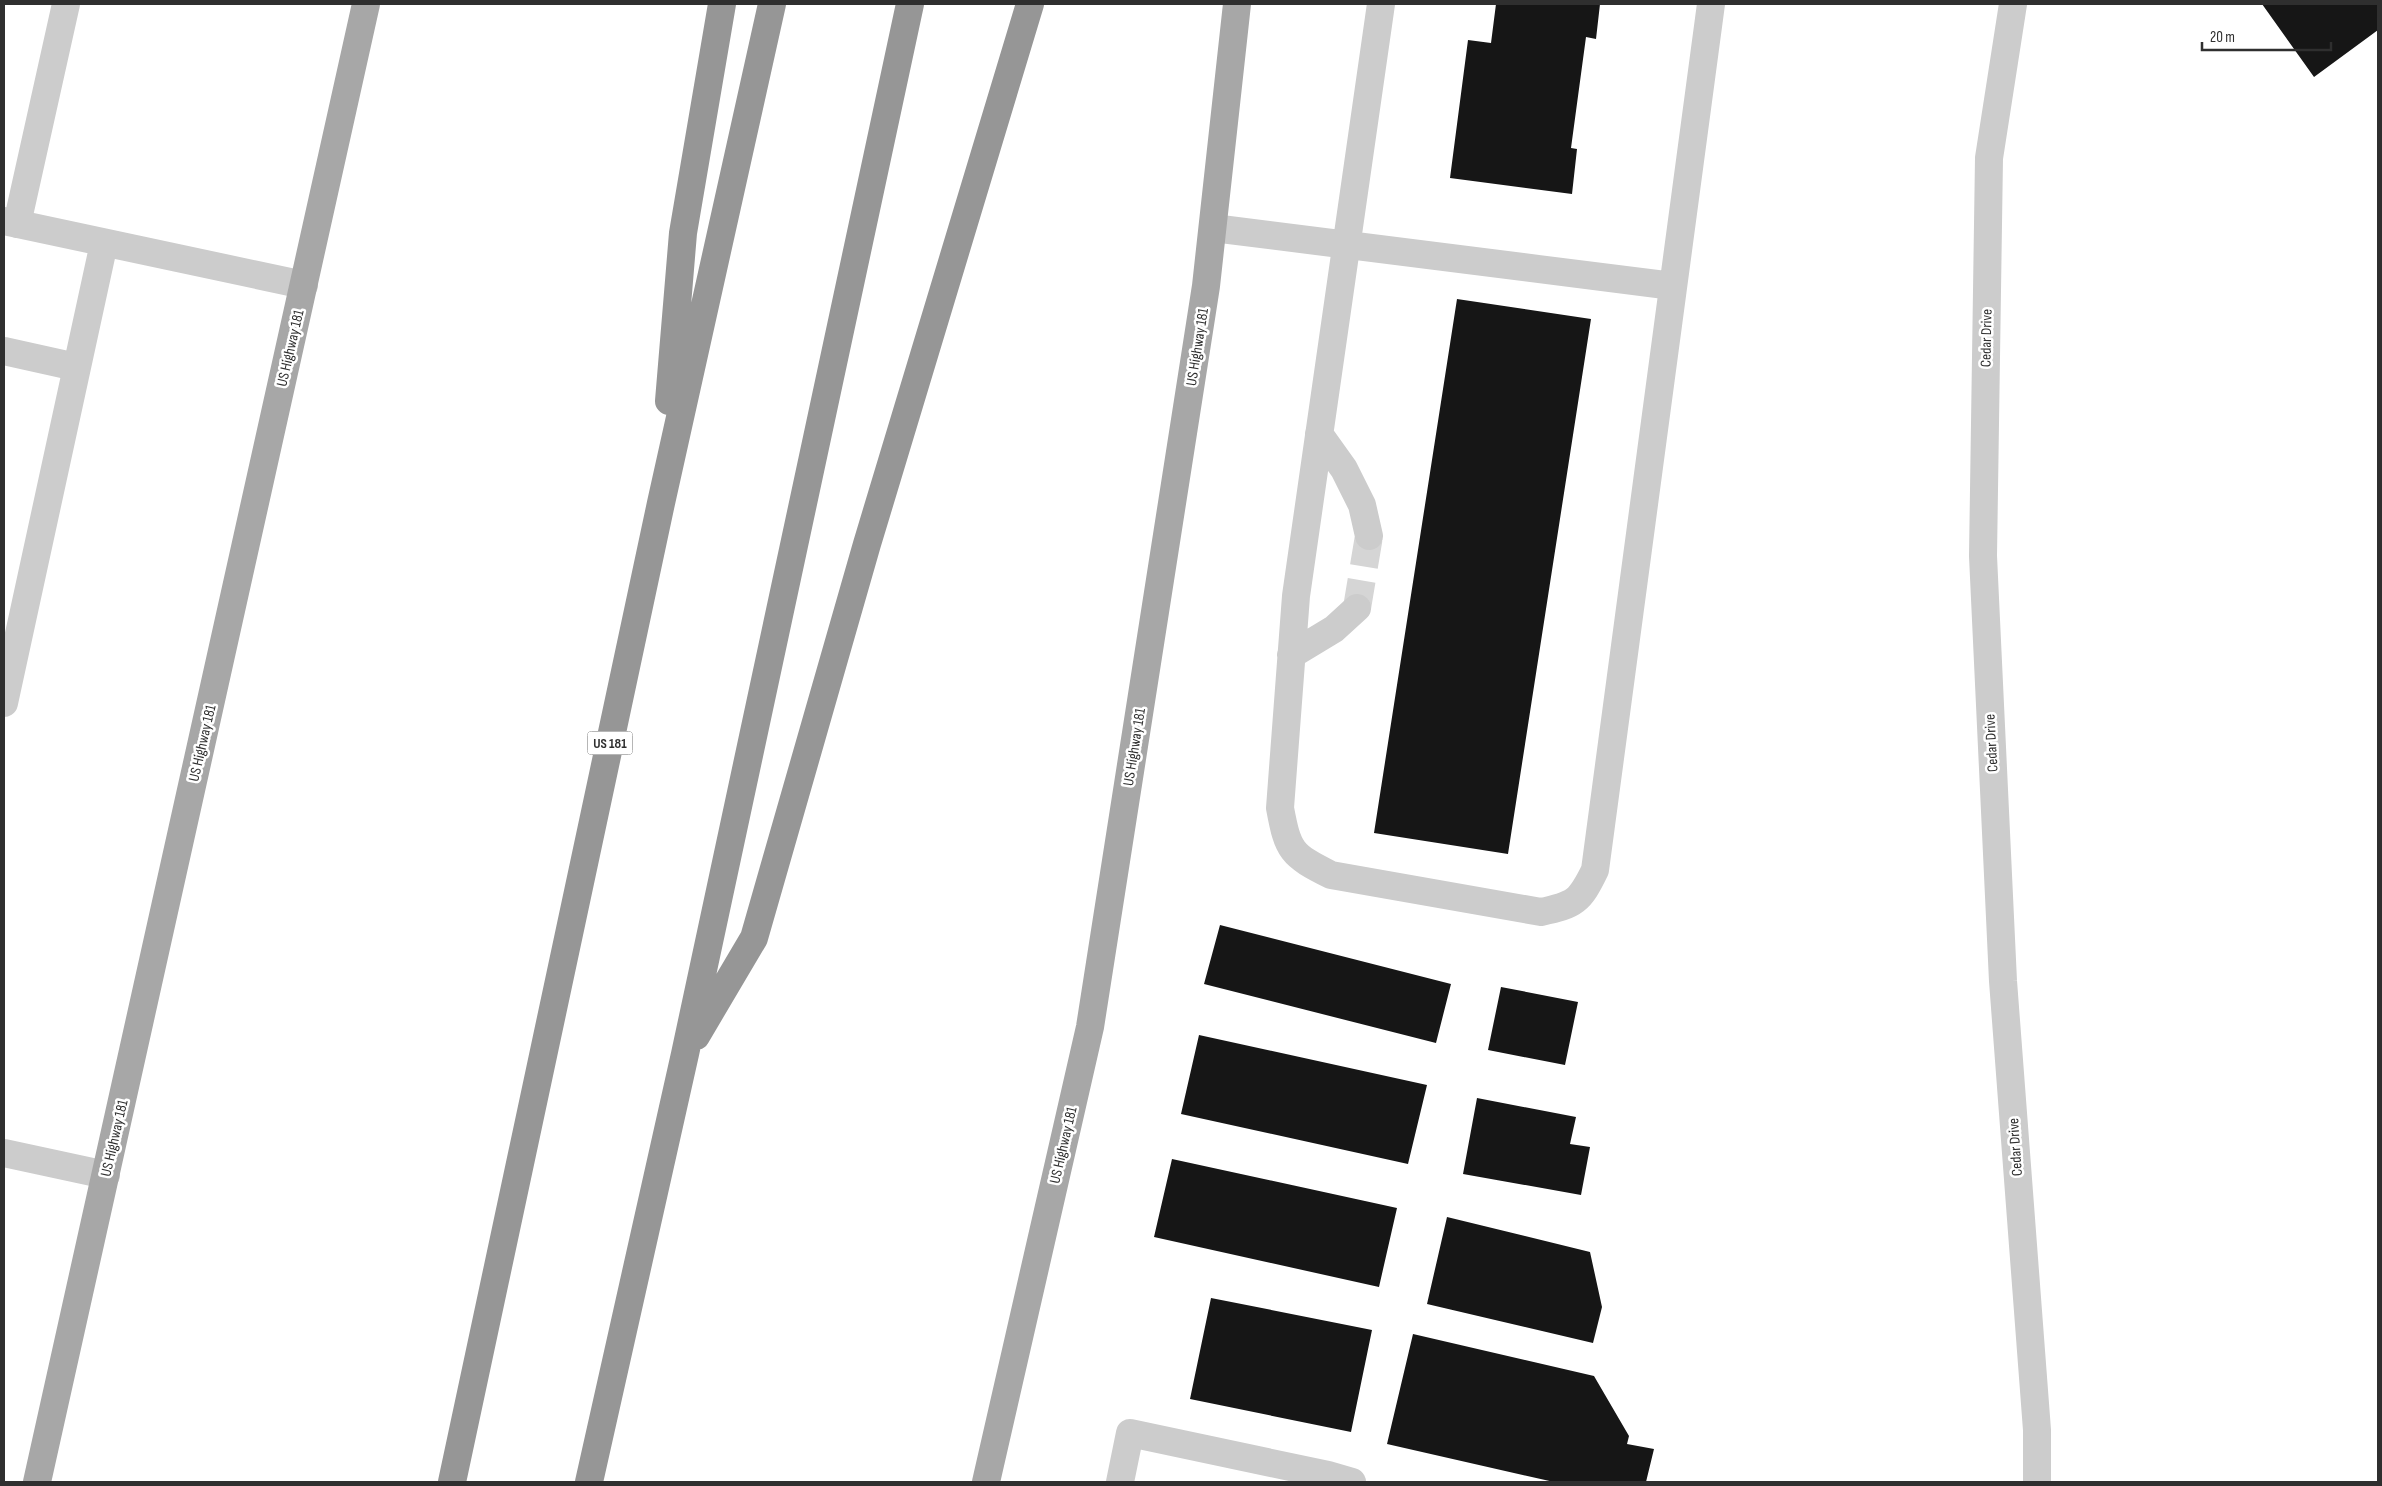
<svg xmlns="http://www.w3.org/2000/svg" width="2382" height="1486" viewBox="0 0 2382 1486" font-family="'Sofia Sans Condensed',sans-serif">
<style>
.building{fill:#161616}
.lines{fill:none;stroke-linecap:round;stroke-linejoin:round}
.minor-tunnel{stroke:#d5d5d5;stroke-width:28;stroke-dasharray:28 14;stroke-linecap:butt}
.minor{stroke:#ccc;stroke-width:28}
.major{stroke:#a7a7a7;stroke-width:28}
.highway{stroke:#969696;stroke-width:28}
.labels{text-anchor:middle;stroke-width:5;stroke-linejoin:round;paint-order:stroke}
.shield{fill:#fff;stroke:#6d6d6d;stroke-width:1}
.shield-label{font-size:14px;font-weight:bold;fill:#2f2f2f}
.street-label{font-size:15px;fill:#2f2f2f;stroke:#fff}
</style>
<rect width="100%" height="100%" fill="#fff"/>
<!-- building -->
<path class="building" d="M1496 4H1600L1596 39 1586 37 1571 148 1577 149 1572 194 1450 178 1468 40 1491 43Z
M2262 4H2378V30L2314 77Z
M1457 299 1591 319 1508 854 1374 833Z
M1220 925 1451 984 1436 1043 1204 984Z
M1501 987 1578 1002 1565 1065 1488 1050Z
M1199 1035 1427 1085 1408 1164 1181 1114Z
M1477 1098 1576 1117 1570 1144 1590 1147 1581 1195 1463 1174Z
M1172 1159 1397 1208 1379 1287 1154 1237Z
M1447 1217 1590 1252 1602 1307 1593 1343 1427 1304Z
M1211 1298 1372 1330 1351 1432 1190 1399Z
M1413 1334 1594 1376 1629 1436 1627 1444 1654 1449 1646 1482H1554L1387 1444Z"/>
<g class="lines">
<!-- minor-tunnel -->
<path class="minor-tunnel" d="M1357 608 1369 536"/>
<!-- minor -->
<path class="minor" d="M1381 4 1296 596 1280 808C1288 851 1291 855 1331 875L1541 912C1575 905 1580 901 1595 870L1711 4
M2013 4 1989 158 1983 556 2003 981 2037 1430V1482
M4 221 304 285
M17 224 66 4
M1213 228 1673 286
M4 351 76 367
M1319 434 1344 469 1362 505 1369 536
M1291 655 1334 629 1357 608
M4 703 104 243
M4 1153 106 1175
M1120 1482 1130 1433 1328 1475 1352 1482"/>
<!-- major -->
<path class="major" d="M37 1482 366 4
M986 1482 1090 1027 1206 286 1237 4"/>
<!-- highway -->
<path class="highway" d="M669 401 683 233 722 4
M696 1036 754 938 867 544 1030 4
M452 1482 661 503 772 4
M589 1482 685 1054 910 4"/>
</g>
<g class="labels">
<!-- shield labels -->
<rect class="shield" x="587.5" y="731.5" width="45" height="23" rx="4"/>
<g class="shield-label">
<text x="610" y="748">US 181</text>
</g>
<!-- street labels -->
<g class="street-label">
<text transform="translate(1986 338) rotate(-89)" y="5">Cedar Drive</text>
<text transform="translate(1197 347) rotate(-81)" y="5">US Highway 181</text>
<text transform="translate(290 348) rotate(-77)" y="5">US Highway 181</text>
<text transform="translate(202 743) rotate(-77)" y="5">US Highway 181</text>
<text transform="translate(1991 743) rotate(-93)" y="5">Cedar Drive</text>
<text transform="translate(1134 747) rotate(-81)" y="5">US Highway 181</text>
<text transform="translate(114 1138) rotate(-77)" y="5">US Highway 181</text>
<text transform="translate(1063 1145) rotate(-77)" y="5">US Highway 181</text>
<text transform="translate(2015 1147) rotate(-94)" y="5">Cedar Drive</text>
</g>
</g>
<!-- border -->
<rect width="2382" height="1486" fill="none" stroke="#2f2f2f" stroke-width="10"/>
<!-- scale -->
<path d="M2202 42v8h129v-8" fill="none" stroke="#2f2f2f" stroke-width="2.5"/>
<text x="2210" y="42" font-size="15" fill="#2f2f2f" stroke="#ffffff" stroke-width="4" paint-order="stroke">20 m</text>
</svg>
